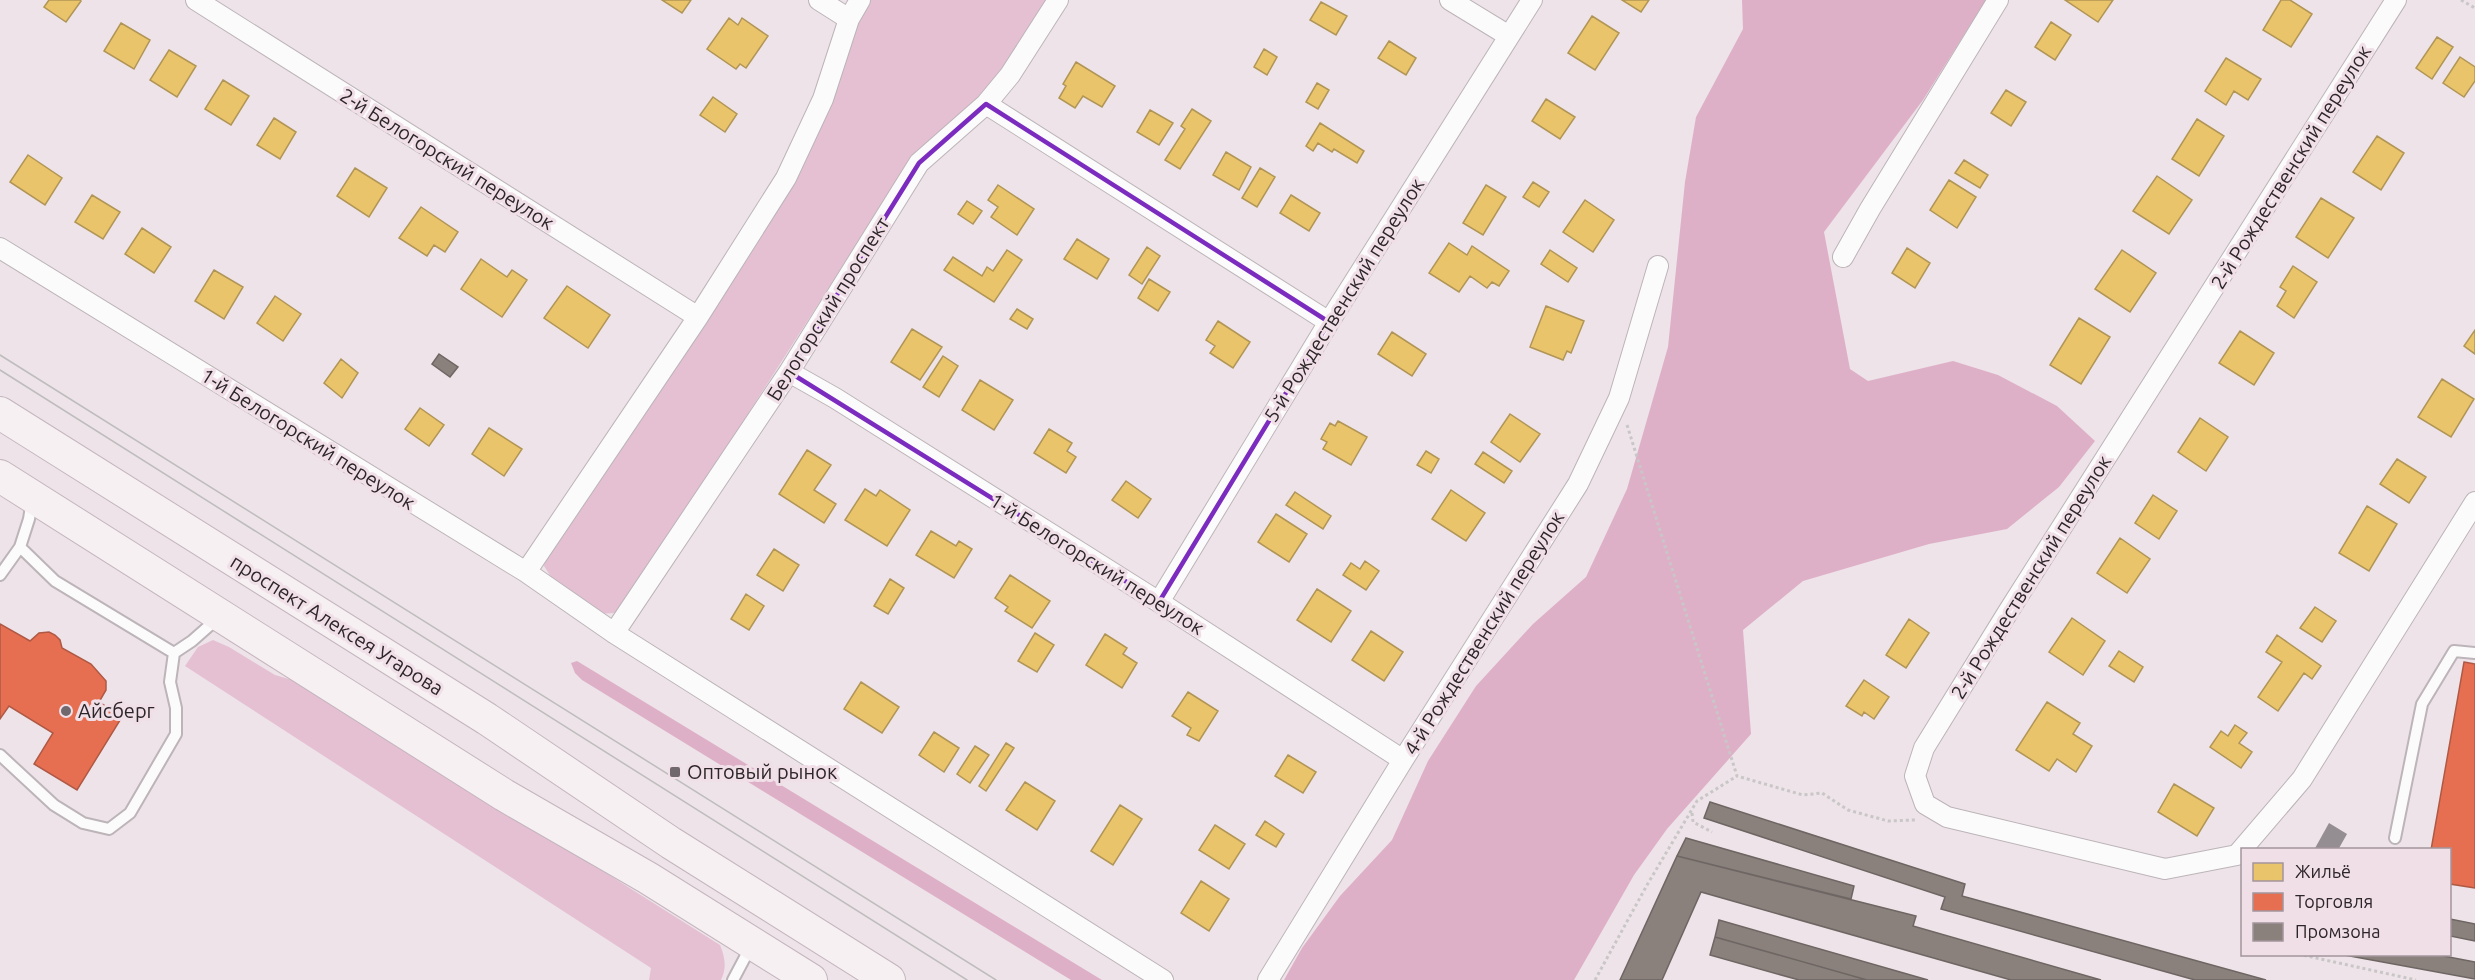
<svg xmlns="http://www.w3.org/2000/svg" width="2475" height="980" viewBox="0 0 2475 980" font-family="Ubuntu,sans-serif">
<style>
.green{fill:#e5c0d3}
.forest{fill:#deb0c8}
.homes{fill:#e9c46a;stroke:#b19556;stroke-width:1.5}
.shops{fill:#e76f51;stroke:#af5945;stroke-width:1.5}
.industry{fill:#8a817c;stroke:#6e6663;stroke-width:1.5}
.building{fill:#948d91}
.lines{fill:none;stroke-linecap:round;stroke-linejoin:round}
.service-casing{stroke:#bcb4b8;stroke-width:14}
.minor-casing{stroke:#bcb4b8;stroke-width:22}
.primary-casing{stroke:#c4b5bd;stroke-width:34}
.path{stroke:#c9c6c7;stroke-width:3;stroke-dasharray:3 3;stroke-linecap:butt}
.service{stroke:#fcfbfc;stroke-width:10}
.minor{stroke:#fcfbfc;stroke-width:20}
.primary{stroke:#f6f0f3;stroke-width:32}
.tram{stroke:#bebcbd;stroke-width:1.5}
.marked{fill:none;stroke:#7b2cbf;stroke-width:4.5;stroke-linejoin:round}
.poi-dot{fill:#70686c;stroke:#f1dfe8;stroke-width:2}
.labels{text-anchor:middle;stroke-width:6;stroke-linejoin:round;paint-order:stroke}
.street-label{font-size:20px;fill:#2d2629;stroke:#f1dfe8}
.poi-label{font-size:20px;fill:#2d2629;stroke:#f1dfe8;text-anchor:start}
</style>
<rect width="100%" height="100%" fill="#ede3e8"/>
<!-- green -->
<path class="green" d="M868 0H1050L1000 81 897 181 627 603 614 613 598 614 555 583 544 566 548 550 801 165 858 17Z
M213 640 229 647 275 675 306 684 720 945C725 957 727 968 721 980H649L651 968 185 666 198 647Z"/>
<!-- forest -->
<path class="forest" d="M1742 0H1986L1923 100 1824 232 1850 369 1868 381 1953 361 1998 375 2057 406 2095 441 2059 487 2007 529 1929 544 1803 581 1743 630 1751 734 1667 829 1634 875 1574 980H1284L1302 948 1340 896 1392 840 1428 761 1476 686 1533 624 1586 577 1627 489 1668 347 1685 182 1696 117 1743 29Z
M577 661 1102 980H1071L582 680 575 673 571 663Z"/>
<!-- homes -->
<path class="homes" d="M49 0H80L81 1 66 22 44 7Z
M662 0H691L682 13Z
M1622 0H1649L1641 12Z
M2065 0H2113L2098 22Z
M2281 0H2290L2312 14 2291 47 2263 30Z
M1321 2 1347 16 1336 35 1310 20Z
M1592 16 1619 33 1595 70 1568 53Z
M729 18 738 25 742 18 768 36 746 68 740 64 736 69 707 49Z
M2051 22 2071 35 2055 60 2035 47Z
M121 23 150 40 134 69 104 51Z
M2437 37 2453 47 2432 79 2416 68Z
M1389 41 1416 58 1406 75 1378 58Z
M1264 49 1277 57 1267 75 1254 67Z
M169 50 196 66 177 97 150 80Z
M2460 57 2475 67V81L2464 97 2443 83Z
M2226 58 2261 79 2248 100 2234 91 2226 105 2205 91Z
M1076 62 1115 86 1102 107 1083 96 1075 108 1059 98 1066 86 1063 84Z
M223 80 249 96 231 125 205 109Z
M1317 83 1329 90 1318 109 1306 102Z
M2006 90 2026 102 2011 126 1991 113Z
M713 97 737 114 725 132 700 115Z
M1546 99 1575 117 1560 139 1532 121Z
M1192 109 1211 121 1180 169 1165 160 1185 129 1181 126Z
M1150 110 1173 123 1159 145 1137 132Z
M274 118 296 132 280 159 257 145Z
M2197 119 2224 136 2199 176 2172 159Z
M1320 123 1364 151 1357 163 1334 149 1332 152 1318 143 1313 151 1306 146Z
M2377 136 2404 153 2381 190 2353 172Z
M1226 152 1251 167 1239 190 1213 175Z
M28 155 62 178 45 205 10 182Z
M1964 160 1988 175 1980 188 1955 173Z
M355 168 387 188 369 217 337 196Z
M1260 168 1275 177 1257 207 1242 198Z
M2157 176 2192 200 2169 234 2133 211Z
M1949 180 1976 197 1957 228 1930 210Z
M1533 182 1549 192 1539 207 1523 197Z
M998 185 1034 209 1017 235 991 217 998 207 988 200Z
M1486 185 1506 197 1483 235 1463 223Z
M92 195 120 212 103 239 75 222Z
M1291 195 1320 213 1309 231 1280 213Z
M2321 198 2354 218 2328 258 2296 237Z
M1585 200 1614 220 1593 252 1563 232Z
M967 201 982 211 973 224 958 214Z
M421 207 458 232 445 252 434 245 427 256 399 238Z
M142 228 171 247 154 273 125 254Z
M1077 239 1109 259 1097 279 1064 259Z
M1449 243 1467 255 1472 246 1509 271 1499 286 1492 282 1487 288 1470 276 1459 292 1429 273Z
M1147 247 1160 256 1142 284 1129 275Z
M1907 248 1930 263 1915 288 1892 273Z
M1007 250 1022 260 994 302 944 270 953 257 982 276 987 267 993 271Z
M1550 250 1577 268 1568 282 1541 264Z
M2122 250 2156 273 2130 312 2095 289Z
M481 259 507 277 512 270 527 280 502 317 461 289Z
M2293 266 2317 282 2294 318 2277 306 2286 291 2280 287Z
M214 270 243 287 224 319 195 301Z
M1149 279 1170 292 1158 311 1138 298Z
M567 286 610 315 588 348 544 318Z
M275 296 301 314 283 341 257 323Z
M1546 306 1584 321 1571 353 1567 351 1563 360 1530 347Z
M1017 309 1033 319 1027 329 1010 319Z
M2079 318 2110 337 2081 384 2050 365Z
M1218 321 1250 342 1233 368 1210 353 1215 346 1206 340Z
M912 329 942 347 920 380 891 362Z
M2475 330V354L2464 346Z
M2240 331 2274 353 2254 385 2219 363Z
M1392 332 1426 354 1412 376 1378 354Z
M943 356 958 366 939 397 923 387Z
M341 359 358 373 342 398 324 383Z
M2442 379 2474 399 2451 437 2418 417Z
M980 380 1013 400 994 430 962 410Z
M420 408 444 425 429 446 405 429Z
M1510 414 1540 434 1520 462 1491 442Z
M2200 418 2228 437 2206 471 2178 452Z
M1338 421 1367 437 1351 465 1323 449 1327 442 1321 439 1330 423 1335 426Z
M489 428 522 449 504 476 472 454Z
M1049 429 1072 443 1067 451 1076 457 1066 473 1034 453Z
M807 450 831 465 814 490 836 504 824 523 779 494Z
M1426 451 1439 459 1431 473 1417 465Z
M1483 452 1512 471 1504 483 1475 464Z
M2397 459 2426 477 2409 503 2380 484Z
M1126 481 1151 499 1138 518 1112 500Z
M865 489 876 496 880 490 910 510 887 546 845 520Z
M1451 490 1485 513 1466 541 1432 519Z
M1295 492 1331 516 1323 529 1286 505Z
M2153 495 2177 511 2159 539 2135 523Z
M2367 506 2397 524 2369 571 2339 553Z
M1276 514 1307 534 1289 562 1258 542Z
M931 531 956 546 959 541 972 549 954 578 916 555Z
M2120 538 2150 559 2127 593 2097 573Z
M774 549 799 565 783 591 757 575Z
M1365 561 1379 571 1366 590 1343 575 1351 563 1360 569Z
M1010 575 1050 601 1032 628 1005 611 1008 607 995 598Z
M890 579 904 588 888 614 874 606Z
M1317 589 1351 611 1331 642 1297 620Z
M746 594 764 606 749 630 731 619Z
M2315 607 2336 621 2322 642 2300 628Z
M2072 618 2105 641 2083 675 2049 652Z
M1909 619 1929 633 1906 668 1886 655Z
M1371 631 1403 652 1384 681 1352 660Z
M1035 633 1054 645 1037 672 1018 661Z
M1105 634 1127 648 1123 654 1137 663 1122 688 1086 665Z
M2277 635 2321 666 2312 679 2304 673 2278 711 2258 697 2282 662 2266 652Z
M2119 651 2143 667 2134 682 2109 666Z
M1864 680 1889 697 1874 719 1864 712 1862 716 1846 706Z
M861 682 899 707 882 733 844 709Z
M1188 692 1218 711 1199 741 1187 735 1191 728 1172 716Z
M2047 702 2080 723 2073 734 2092 746 2076 772 2057 759 2049 771 2016 750Z
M2235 725 2247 733 2239 743 2252 752 2241 768 2210 747 2221 731 2228 736Z
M934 732 959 748 944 772 919 755Z
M1006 743 1014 748 986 791 979 786Z
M975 746 989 755 970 783 957 774Z
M1288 755 1316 772 1303 793 1275 776Z
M1025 782 1055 801 1037 830 1006 810Z
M2174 784 2214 808 2197 836 2158 812Z
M1120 805 1142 819 1113 865 1091 851Z
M1265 821 1284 834 1276 847 1256 835Z
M1215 825 1245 844 1229 869 1199 850Z
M1201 881 1229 899 1209 931 1181 913Z"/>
<!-- shops -->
<path class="shops" d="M0 624 30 641 39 633 49 632 55 635 60 640 62 648 91 664 106 681V690L99 702 122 717 77 790 34 764 53 733 9 706 0 719Z
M2464 662 2475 664V888L2450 884V850H2431Z"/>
<!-- industry -->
<path class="industry" d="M439 354 458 367 450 377 432 364Z
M1710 802 1965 884 1962 896 2266 980H2195L1941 909 1945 897 1704 818Z
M1686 838 1854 886 1851 899 1677 856Z
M1677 856 1916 916 1913 926 2101 980H2011L1701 892 1662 980H1620Z
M2450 919 2475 924V941L2450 936Z
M1719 920 1928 980H1867L1715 937Z
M1715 937 1867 980H1799L1710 955Z
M2339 954H2433L2475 962V979Z"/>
<!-- building -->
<path class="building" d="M2329 823 2347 834 2338 850H2314Z"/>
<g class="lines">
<!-- service casing -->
<g class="service-casing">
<path id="service" d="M32 500 29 519 20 547 55 581 174 653 192 641 218 618
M0 575 20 547
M0 755 54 805 83 823 109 829 130 813 176 734V708L170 682 174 653
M2395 838 2422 704 2454 651 2475 653
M733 980 751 946"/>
</g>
<!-- minor casing -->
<g class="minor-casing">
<path id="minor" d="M196 0 698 317
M819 0 849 19
M1450 0 1509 36
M2396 0 2008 612 1924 748 1915 776 1925 804 1947 817 2165 869 2237 855 2302 779 2475 502
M986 104 1329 322
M0 248 526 572 614 633 1163 980
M1843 257 1870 209 1998 0
M789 372 835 398 1159 602 1403 760
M526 572 698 317 786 178 823 99 849 19 860 0
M1159 602 1329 322 1532 0
M614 633 789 372 919 163 986 104 1010 75 1058 0
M1268 980 1403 760 1578 484 1619 398 1658 266"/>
</g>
<!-- primary casing -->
<g class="primary-casing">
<path id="primary" d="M0 413 487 719 671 843 889 980
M0 476 504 795 648 878 811 980"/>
</g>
<!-- path -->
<path class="path" d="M2461 0 2475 8
M1627 425 1737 776 1803 795 1822 793 1848 810 1888 821 1915 820
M1692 813 1693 822 1712 832
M2298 954 2416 980
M1595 980 1647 885 1697 801 1737 776"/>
<!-- service -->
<use href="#service" class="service"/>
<!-- minor -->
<use href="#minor" class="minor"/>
<!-- primary -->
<use href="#primary" class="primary"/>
<!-- tram -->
<path class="tram" d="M0 355 996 980
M0 370 967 980"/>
</g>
<!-- marked area -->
<path class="marked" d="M986 104 1329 322 1159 602 789 372 919 163Z"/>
<!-- markers -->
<g class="poi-dot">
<circle cx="66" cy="711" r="6"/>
<rect x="669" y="766" width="12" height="12" rx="3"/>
</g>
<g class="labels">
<!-- street labels -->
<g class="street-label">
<text transform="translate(447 159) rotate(32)" y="7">2-й Белогорский переулок</text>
<text transform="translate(2291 167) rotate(-58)" y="7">2-й Рождественский переулок</text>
<text transform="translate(1344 300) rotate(-58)" y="7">5-й Рождественский переулок</text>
<text transform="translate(828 309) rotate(-58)" y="7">Белогорский проспект</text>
<text transform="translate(308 439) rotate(32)" y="7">1-й Белогорский переулок</text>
<text transform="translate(1097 564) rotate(32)" y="7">1-й Белогорский переулок</text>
<text transform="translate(2031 577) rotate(-58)" y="7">2-й Рождественский переулок</text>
<text transform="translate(337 625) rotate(32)" y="7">проспект Алексея Угарова</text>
<text transform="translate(1484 633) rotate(-58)" y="7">4-й Рождественский переулок</text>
</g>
<!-- poi labels -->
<g class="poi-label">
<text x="78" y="718">Айсберг</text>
<text x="687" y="779">Оптовый рынок</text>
</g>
</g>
<!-- legend -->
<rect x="2241" y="848" width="210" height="108" fill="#f1dfe8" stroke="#a3959c" stroke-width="1.5"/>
<rect x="2253" y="863" width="30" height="18" fill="#e9c46a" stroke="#a3959c" stroke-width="1.5"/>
<text x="2295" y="878" font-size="18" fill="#2d2629">Жильё</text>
<rect x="2253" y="893" width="30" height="18" fill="#e76f51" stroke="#a3959c" stroke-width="1.5"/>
<text x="2295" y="908" font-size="18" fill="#2d2629">Торговля</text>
<rect x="2253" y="923" width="30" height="18" fill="#8a817c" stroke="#a3959c" stroke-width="1.5"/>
<text x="2295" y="938" font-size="18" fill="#2d2629">Промзона</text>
</svg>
